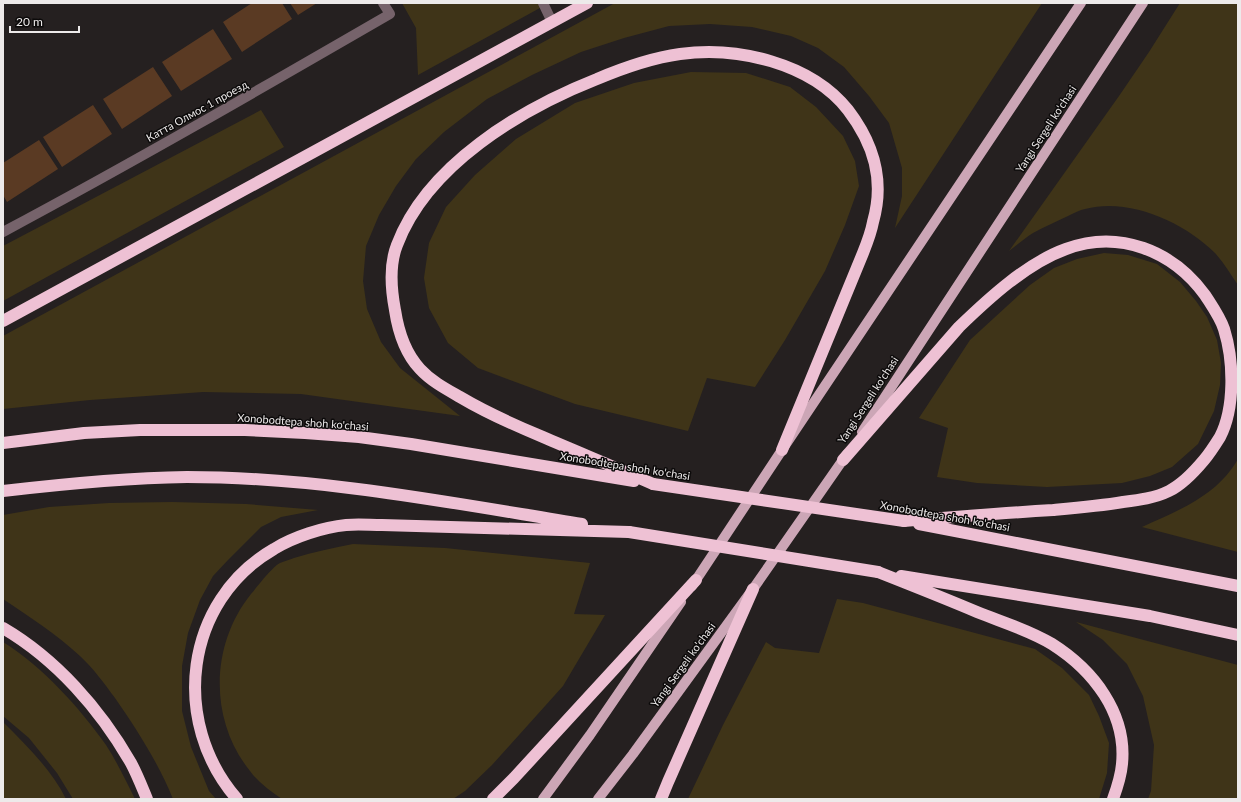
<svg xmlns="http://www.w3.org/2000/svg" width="1241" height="802" viewBox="0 0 1241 802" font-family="Lato,sans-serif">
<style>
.green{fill:#3f3418}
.building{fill:#5a3a23}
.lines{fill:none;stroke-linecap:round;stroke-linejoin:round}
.lane{stroke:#76636b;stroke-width:10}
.street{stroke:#76636b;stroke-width:10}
.primary{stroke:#cca6b6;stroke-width:10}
.highway{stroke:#eec1d4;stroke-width:12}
.highway-bridge{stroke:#eec1d4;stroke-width:12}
.labels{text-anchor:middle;stroke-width:3;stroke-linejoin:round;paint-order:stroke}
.street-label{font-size:11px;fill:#edeaea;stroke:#0c0a0a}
</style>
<rect width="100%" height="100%" fill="#252020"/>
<!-- green -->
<path class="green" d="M402 3H549L418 75 416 28Z
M615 3H1042L895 228 902 196V168L889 123 869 96 844 67 818 48 791 36 752 27 710 24 669 26 624 38 581 52 532 75 487 99 444 132 416 159 396 186 379 215 366 246 363 281 367 309 381 342 400 368 460 416 301 394 203 392 90 400 3 409V336Z
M1180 3H1238V285C1231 275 1224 263 1215 253 1184 222 1129 197 1085 209 1080 210 1074 213 1068 216 1057 221 1044 227 1033 233 1025 238 1017 245 1009 251L1119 96 1149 52Z
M691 72 746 73 790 87 816 107 843 136 855 161 859 186 845 225 825 271 785 340 755 387 707 378 688 431 575 404 478 368 448 343 429 308 424 278 429 243 446 207 475 175 516 139 575 103 634 83Z
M261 110 284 147 3 301V246Z
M1104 253 1128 255 1157 264 1180 282 1196 301 1207 317 1217 340 1221 363 1220 385 1214 411 1198 444 1172 467 1150 476 1122 483 1047 487 977 483 937 477 948 428 919 418 970 340 1030 285 1054 268 1077 259Z
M1238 459V552L1142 527C1179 510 1217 496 1238 459Z
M172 502 246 504 318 510 281 517 261 527 228 560 213 576 200 600 188 633 182 666V711L191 747 209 791 216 799H173C159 764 136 728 115 698 104 683 93 668 80 656 56 634 30 617 3 599V515L49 507 109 503Z
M353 544 445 548 590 563 574 614 605 615 563 686 492 765 465 791 453 799H282C270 791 258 782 250 771 209 720 210 645 251 594 257 587 272 567 280 563 284 561 290 560 294 558 314 552 333 548 353 544Z
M837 599 863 603 1035 649 1062 668 1089 695 1099 716 1109 743 1107 773 1099 799H688L723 725 766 642 775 648 819 653Z
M1076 622 1238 665V799H1148L1151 791 1154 745 1143 696 1127 664 1103 640Z
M3 642C43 667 79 707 106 745 117 762 126 781 135 799H73L57 773 29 738 3 716Z
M3 722C27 746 51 769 66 799H3Z"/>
<!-- building -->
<path class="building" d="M252 3H282L292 19 242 52 223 22Z
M290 3H317L298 15Z
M213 29 232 59 181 91 162 62Z
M153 67 172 96 122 129 103 99Z
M93 105 112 134 62 167 43 137Z
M39 140 58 169 7 202 3 195V163Z"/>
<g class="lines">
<!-- lane -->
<path class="lane" d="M543 3 552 22"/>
<!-- street -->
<path class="street" d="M3 232C134 162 262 88 390 14L383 3"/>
<!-- primary -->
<path class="primary" d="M862 432 1143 3
M692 586 782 450 1081 3
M543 799 590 735 681 602
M598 799 633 754 753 589 847 454"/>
<!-- highway -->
<path class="highway" d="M3 321 587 3
M3 443 84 433 140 430H245L305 433 359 437 411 444 634 481
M843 460 959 327C989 298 1027 263 1066 249 1119 229 1173 251 1205 295 1212 306 1220 317 1224 329 1234 361 1235 408 1220 437 1215 445 1210 453 1204 460 1194 472 1183 484 1169 491 1155 498 1139 500 1123 502 1100 506 1076 508 1053 510 1003 513 953 517 904 521
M653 484C617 468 580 453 543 437 514 425 487 413 460 397 446 389 431 381 420 369 405 353 398 330 395 310 391 289 389 265 397 245 427 165 521 109 597 79 623 68 651 58 680 54 737 46 811 63 848 110 874 144 885 180 873 222 871 233 867 243 863 253L782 450
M3 491C63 484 126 478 187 477 320 477 452 503 582 524
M919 524 1238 586
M878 572C911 585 944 598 977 612 1002 622 1029 630 1052 644 1093 670 1127 713 1122 764 1121 776 1117 788 1113 799
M901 576 1150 616 1238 635
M3 628C56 659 100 709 131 763 137 774 142 787 147 799
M237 799C170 722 184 601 274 549 293 537 324 527 346 525 358 524 370 525 382 525L629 532
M493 799 514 778 696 580
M661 799 668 782 753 589"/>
<!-- highway-bridge -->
<path class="highway-bridge" d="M653 484 904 521
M629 532 878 572"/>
</g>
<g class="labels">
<!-- street labels -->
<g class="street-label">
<text transform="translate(197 111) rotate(-29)" y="4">Катта Олмос 1 проезд</text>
<text transform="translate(1046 129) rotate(-57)" y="4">Yangi Sergeli ko'chasi</text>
<text transform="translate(868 400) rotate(-57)" y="4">Yangi Sergeli ko'chasi</text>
<text transform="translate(303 422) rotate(4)" y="4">Xonobodtepa shoh ko'chasi</text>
<text transform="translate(625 466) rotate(9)" y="4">Xonobodtepa shoh ko'chasi</text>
<text transform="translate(945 516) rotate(10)" y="4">Xonobodtepa shoh ko'chasi</text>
<text transform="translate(683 665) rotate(-54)" y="4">Yangi Sergeli ko'chasi</text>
</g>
</g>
<!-- border -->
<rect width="1241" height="802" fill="none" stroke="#edeaea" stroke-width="8"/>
<!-- scale -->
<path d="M10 26v6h69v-6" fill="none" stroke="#edeaea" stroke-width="2"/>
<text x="16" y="26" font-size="12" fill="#edeaea" stroke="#0c0a0a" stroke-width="3" paint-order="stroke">20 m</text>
</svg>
